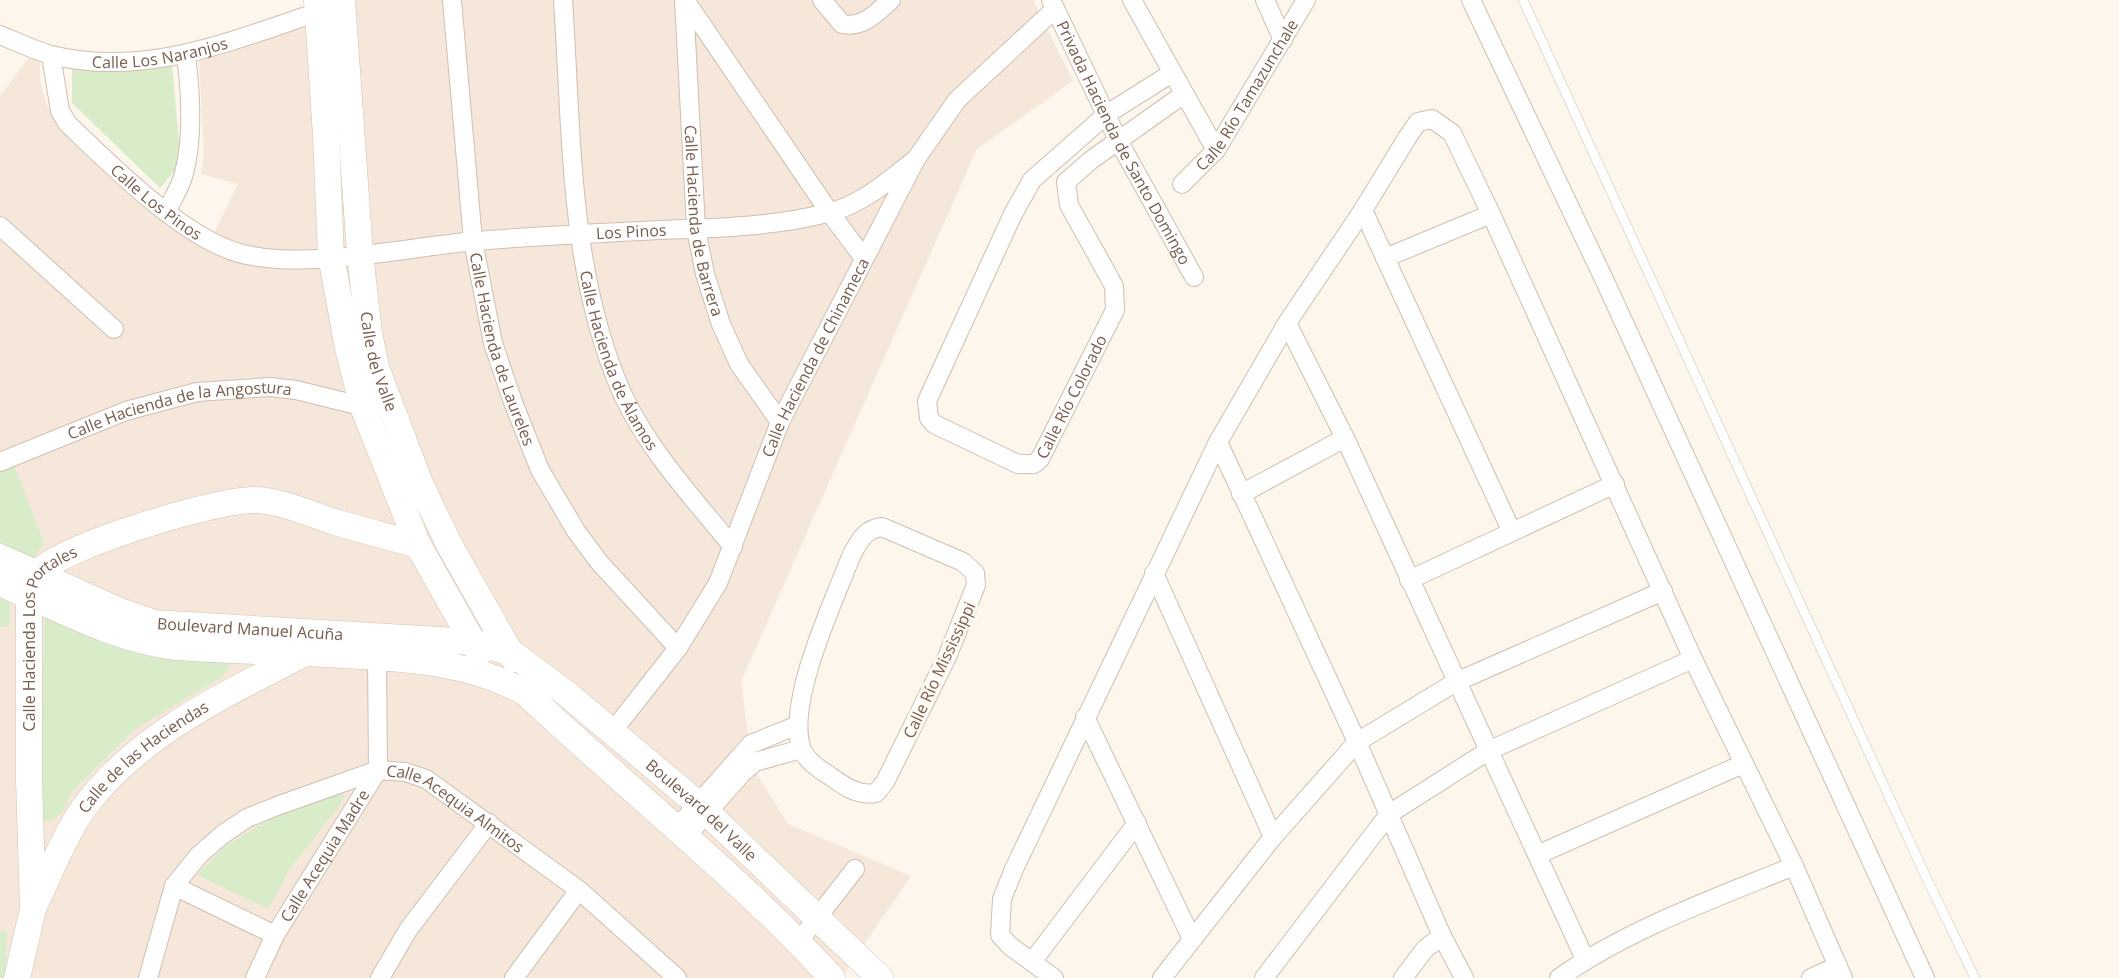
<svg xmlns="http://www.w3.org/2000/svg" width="2119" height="978" viewBox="0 0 2119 978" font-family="'Open Sans',sans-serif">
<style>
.residential{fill:#f5e8da}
.green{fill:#d8ecc9}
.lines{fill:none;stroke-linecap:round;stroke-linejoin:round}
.lane-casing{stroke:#d1beb0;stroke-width:10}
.street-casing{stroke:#d1beb0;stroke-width:20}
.secondary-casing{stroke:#d6c0b0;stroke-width:27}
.lane{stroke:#fff;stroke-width:9}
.street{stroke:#fff;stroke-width:18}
.secondary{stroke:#fff;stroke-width:26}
.labels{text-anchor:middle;stroke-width:6;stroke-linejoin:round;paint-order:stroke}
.street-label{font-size:16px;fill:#7a5c4d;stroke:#fffaf3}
</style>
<rect width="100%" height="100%" fill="#fdf6ec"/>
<!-- residential -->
<path class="residential" d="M353 0H1033L1073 81 977 149 741 681 752 766 788 824 911 876 841 978H0V96L28 58 40 57V79L47 105 105 169 208 245 238 184 201 174 204 155 199 57Z"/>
<!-- green -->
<path class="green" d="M72 65 122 72 172 65 181 164 160 188 72 103Z
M14 465 44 543 33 559 0 545V470Z
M0 592 11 596 9 627H0Z
M45 610 228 662 229 668 222 677 134 730 72 792 62 813 52 821 44 820 39 814Z
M337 791 345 794 338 808 291 867 268 909 197 875 225 846 293 805Z
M0 931 7 932 5 978H0Z"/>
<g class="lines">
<!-- lane casing -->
<g class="lane-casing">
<path id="lane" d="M1523 0 1926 877 1975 978"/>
</g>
<!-- street casing -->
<g class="street-casing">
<g id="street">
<path id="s1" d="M452 0 473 241 493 343 513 402 540 470 576 531 599 562 678 648"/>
<path id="s2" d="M563 0C572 130 568 271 622 393 648 450 694 499 733 547"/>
<path id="s3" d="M684 0 696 229 705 274 721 324 739 364 780 422"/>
<path d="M685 0 830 213 863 257"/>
<path d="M822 0 842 24C864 28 876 13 891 0"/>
<path id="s4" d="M1051 0 1118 140 1194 277"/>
<path d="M1132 0 1216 150"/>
<path d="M1265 0 1283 40"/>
<path d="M1471 0 1603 277 1925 978"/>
<path id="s5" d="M0 35C17 42 34 50 51 55 145 78 231 41 318 12"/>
<path id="s6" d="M51 55 60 111 68 124C111 165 182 237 239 253 304 271 407 247 476 241 537 236 598 233 659 230 715 228 773 227 827 213 862 205 889 180 916 159"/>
<path id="s7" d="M1172 73 1107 114 1032 180 1013 214 927 401 929 418 934 424 1018 464H1034L1040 459 1115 310 1114 286 1069 205 1066 182 1091 160 1184 94"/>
<path id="s8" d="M1182 184 1216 150 1306 0"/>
<path d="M1363 210 1511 530"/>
<path d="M167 211C172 200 179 189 183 177 194 139 191 94 186 55"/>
<path d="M0 226 114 329"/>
<path d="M1385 258 1491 214"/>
<path d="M1287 323 1345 438 1585 959"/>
<path d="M1218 442 1357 742 1442 936 1464 978"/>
<path id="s9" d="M0 462 126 411 197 392 270 387 296 390 373 409"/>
<path d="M1241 494 1345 438"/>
<path d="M882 527 963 562 975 573 976 585 947 657 885 782 876 793C857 796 844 786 830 776 819 769 805 760 801 747 787 699 834 601 852 554 860 540 865 529 882 527Z"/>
<path d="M1154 573 1273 837"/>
<path d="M1409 580 1615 484"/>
<path d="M1085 717 1192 939"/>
<path id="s10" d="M612 732 678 648 718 583 780 422 916 159 957 100 1055 9"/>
<path d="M676 829 751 744 798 725"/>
<path d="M685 838 743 772 755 762 801 749"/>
<path d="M1537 855 1743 764"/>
<path d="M174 886 275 935"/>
<path d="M799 941 855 869"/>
<path d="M1032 962 1137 823"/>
<path id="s11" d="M148 978 174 886 199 855 222 835 247 818 277 806 378 770 405 772 426 779 579 890 677 978"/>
<path id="s12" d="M255 978 275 935 378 770 377 657"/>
<path d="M380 978 408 930 489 823"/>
<path d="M514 978 579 890"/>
<path d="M1054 978 1010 946 1000 935 1002 899 1014 869 1218 442 1287 323 1363 210 1407 138 1418 122 1432 119 1452 133 1491 214 1693 659 1794 866 1843 978"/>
<path d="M1162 978 1273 837 1357 742 1456 682 1663 591"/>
<path d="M1264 978 1389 814 1488 751 1693 659"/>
<path d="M1403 978 1425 949 1442 936"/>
<path d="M1559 978C1626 930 1718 897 1794 866"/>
<path d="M1811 978 1838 966"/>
</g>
</g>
<!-- secondary casing -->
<g class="secondary-casing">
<g id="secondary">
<path d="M317 0 326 136 331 256 348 348 363 407 418 545 479 653"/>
<path id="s13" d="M342 0 360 254 369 333 376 367 421 486 450 546 514 659"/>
<path id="s14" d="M0 557 120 611 154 623 473 642 512 653 567 694 698 804 880 978"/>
<path d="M0 583C59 608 112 639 176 647 226 650 277 652 327 654 395 658 466 659 526 693 627 789 738 875 832 978"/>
<path id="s15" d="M34 906C49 876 62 840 81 812 134 736 223 696 303 654"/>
<path id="s16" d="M17 978 33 909 29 779V595C31 589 33 579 37 574 58 547 220 498 256 500 282 501 310 514 335 522 362 530 390 537 418 545"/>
</g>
</g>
<!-- lane -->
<use href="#lane" class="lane"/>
<!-- street -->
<use href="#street" class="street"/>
<!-- secondary -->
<use href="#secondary" class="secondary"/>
</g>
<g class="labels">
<!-- street labels -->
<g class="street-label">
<text dy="6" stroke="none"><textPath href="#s5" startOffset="165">Calle Los Naranjos</textPath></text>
<text dy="6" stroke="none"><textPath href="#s8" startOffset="111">Calle Río Tamazunchale</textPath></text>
<text dy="6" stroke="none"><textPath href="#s4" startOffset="160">Privada Hacienda de Santo Domingo</textPath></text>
<text dy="6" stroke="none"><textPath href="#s6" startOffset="190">Calle Los Pinos</textPath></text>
<text dy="6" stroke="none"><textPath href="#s3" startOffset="222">Calle Hacienda de Barrera</textPath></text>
<text dy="6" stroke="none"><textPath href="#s6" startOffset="682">Los Pinos</textPath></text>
<text dy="6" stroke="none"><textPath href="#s1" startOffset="354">Calle Hacienda de Laureles</textPath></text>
<text dy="6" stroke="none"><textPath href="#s2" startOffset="368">Calle Hacienda de Álamos</textPath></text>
<text dy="6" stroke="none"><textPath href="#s10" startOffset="429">Calle Hacienda de Chinameca</textPath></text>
<text dy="6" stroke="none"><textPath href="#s13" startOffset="364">Calle del Valle</textPath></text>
<text dy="6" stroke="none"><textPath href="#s7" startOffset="633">Calle Río Colorado</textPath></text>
<text dy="6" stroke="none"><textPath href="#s9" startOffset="189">Calle Hacienda de la Angostura</textPath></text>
<text dy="6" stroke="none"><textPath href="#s14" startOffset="264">Boulevard Manuel Acuña</textPath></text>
<text dy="6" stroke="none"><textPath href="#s16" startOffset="351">Calle Hacienda Los Portales</textPath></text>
<text transform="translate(939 670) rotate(-65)" y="6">Calle Río Mississippi</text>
<text dy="6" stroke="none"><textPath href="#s15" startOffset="189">Calle de las Haciendas</textPath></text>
<text dy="6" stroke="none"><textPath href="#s14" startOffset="774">Boulevard del Valle</textPath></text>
<text dy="6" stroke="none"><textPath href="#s11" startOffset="424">Calle Acequia Almitos</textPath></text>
<text dy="6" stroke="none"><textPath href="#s12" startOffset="141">Calle Acequia Madre</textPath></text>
</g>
</g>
</svg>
